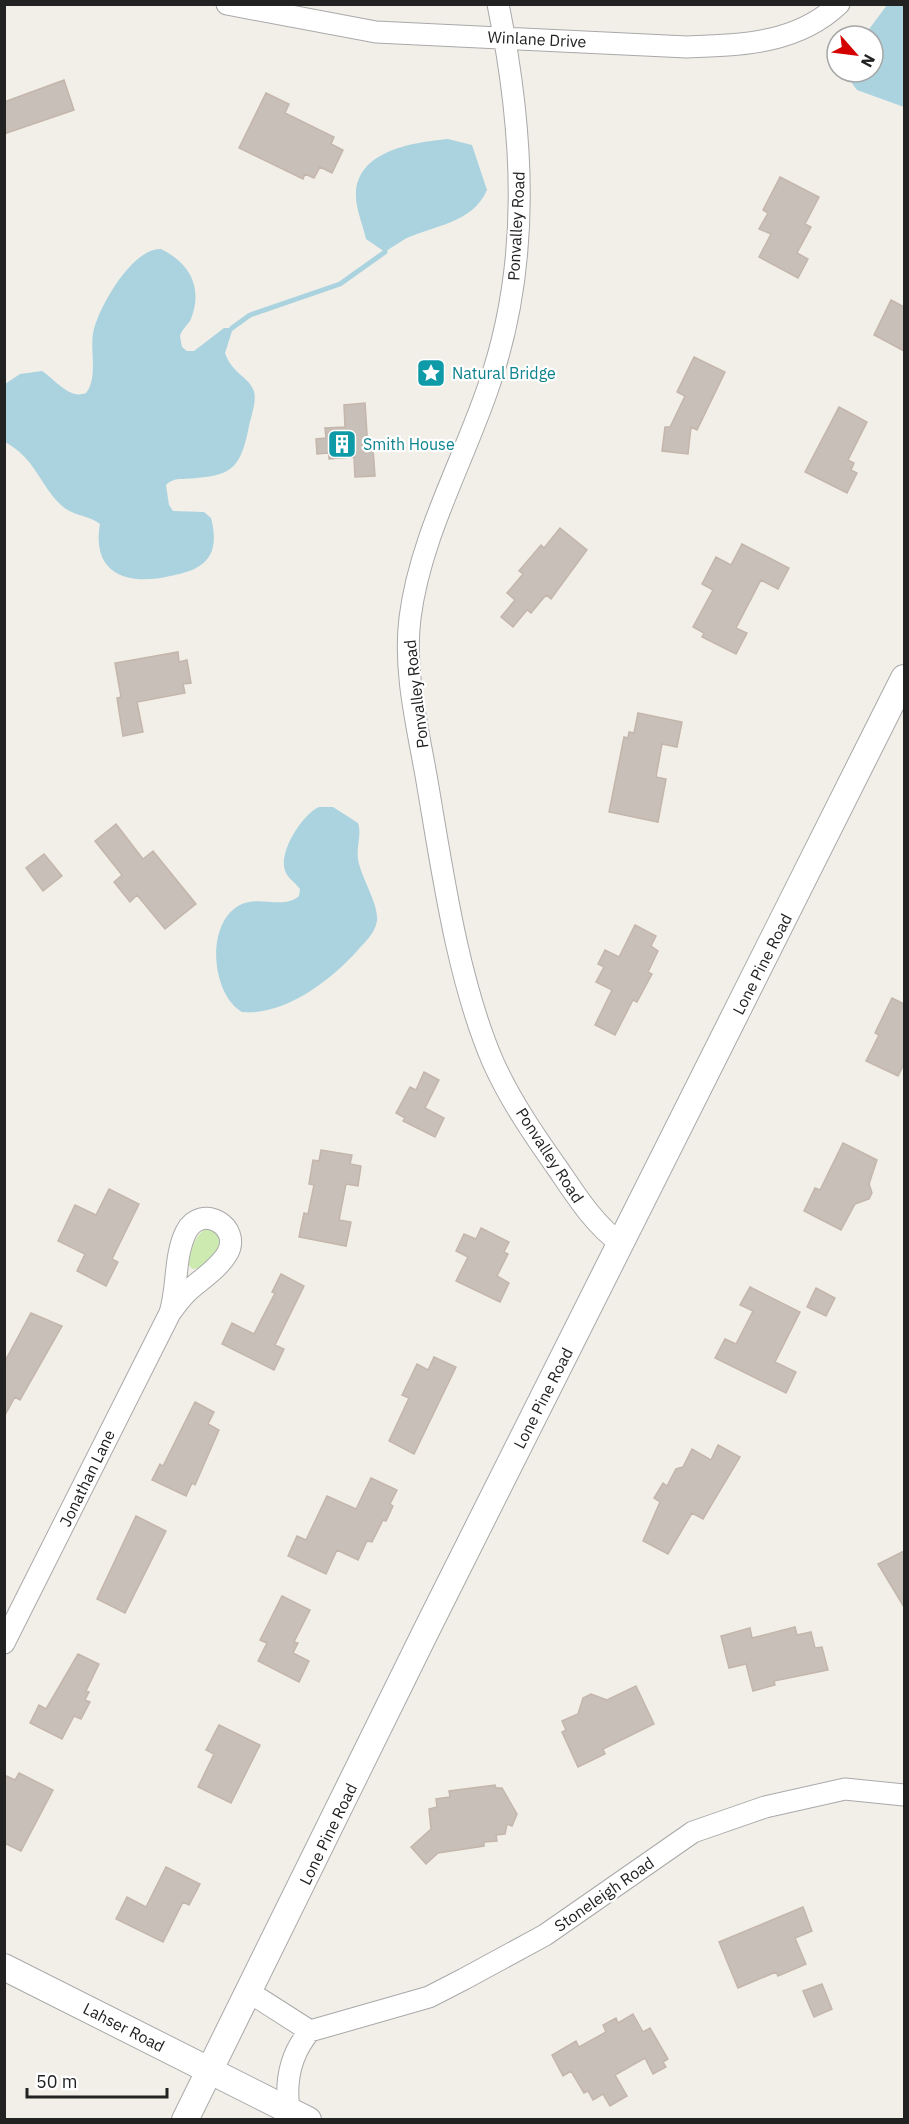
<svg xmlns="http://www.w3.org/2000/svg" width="909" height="2124" viewBox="0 0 909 2124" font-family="'IBM Plex Sans',sans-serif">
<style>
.grass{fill:#cdebb0}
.water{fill:#aad3df}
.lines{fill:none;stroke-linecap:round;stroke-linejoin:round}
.stream{stroke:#aad3df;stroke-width:5}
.building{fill:#c7bfb8;stroke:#c4b6ab;stroke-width:1.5}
.minor-casing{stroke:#a9a9a9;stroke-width:23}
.tertiary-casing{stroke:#a9a9a9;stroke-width:28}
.minor{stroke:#fff;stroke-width:21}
.tertiary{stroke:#fff;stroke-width:26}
.labels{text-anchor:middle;stroke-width:4.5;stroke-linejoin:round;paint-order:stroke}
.street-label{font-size:16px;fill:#222;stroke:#fff}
.culture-label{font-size:16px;fill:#0d838f;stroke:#fff;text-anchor:start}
</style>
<rect width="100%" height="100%" fill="#f2efe9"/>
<!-- grass -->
<path class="grass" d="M211 1226 223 1242C217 1253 207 1269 193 1269L188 1265C191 1249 195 1232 211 1226Z"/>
<!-- water -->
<path class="water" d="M887 5H904V107L857 90 844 72H873V36H864Z
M448 139 472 145 487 190C472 224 434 225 405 239 398 243 391 248 385 252L366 239C363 225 355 207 356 193 358 150 415 142 448 139Z
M161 249C187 262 203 284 192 316 190 324 182 328 180 336L182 347 187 351H194L224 328H233L225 353C232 373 247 376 253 389 258 399 251 416 249 426 240 474 228 476 183 479 175 479 171 480 166 485L169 505 173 511 204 512 211 518C214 529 216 544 210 555 202 569 185 573 170 576 128 586 91 574 100 524 89 515 72 516 61 505 39 484 36 459 5 442V384L20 374 42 371C55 379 69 400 86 393 98 378 90 351 93 333 98 308 132 248 161 249Z
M319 807H333L358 823C362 835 356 847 358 859 361 878 379 904 377 921 375 933 365 942 357 951 330 981 284 1016 242 1012 211 994 205 923 240 905 259 895 283 910 299 896L300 889C294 881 285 877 284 866 282 847 303 814 319 807Z"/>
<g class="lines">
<!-- stream -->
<path class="stream" d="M232 328 250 315 340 284 385 252"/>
</g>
<!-- building -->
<path class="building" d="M64 80 74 110 4 134V102Z
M266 93 289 104 285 113 334 137 331 144 343 150 332 173 320 167 314 178 305 174 303 179 239 148Z
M780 177 819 197 805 224 811 227 797 253 808 259 798 278 759 257 771 234 759 229 768 213 763 210Z
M891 300 904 307V351L874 335Z
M694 357 725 372 697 430 691 427 688 454 662 451 665 427H670L685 396 677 392Z
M365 403 368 449H373L375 476 355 477 354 457 329 459V453L317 454 316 439 326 438 325 428 345 427 344 405Z
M839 407 867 422 848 460 854 463 851 470 857 473 847 493 805 472Z
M560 528 587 550 551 599 546 595 531 613 527 610 513 627 501 617 515 600 507 593 523 574 519 571 541 545 544 548Z
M742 544 789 568 778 589 761 580 736 628 747 633 736 654 702 637 704 633 693 627 713 590 702 584 716 557 731 565Z
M178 652 179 662 187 660 191 683 183 684 185 693 137 702 143 732 123 736 117 698 121 697 115 663Z
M638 713 682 722 677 747 662 744 656 777 666 779 658 822 609 812 624 737 628 738 629 732 634 733Z
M116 824 143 859 153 851 196 904 165 929 137 895 130 902 114 882 122 875 95 841Z
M44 854 62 876 43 891 26 868Z
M635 925 656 936 651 946 658 951 648 972 652 974 637 1002 633 1000 615 1035 595 1025 612 990 596 982 604 967 598 964 605 950 619 957Z
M892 998 904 1004V1064L898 1076 866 1061 879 1035 875 1033Z
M424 1072 439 1080 425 1108 444 1118 435 1137 403 1121 405 1118 396 1113 410 1087 416 1090Z
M843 1143 877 1160 869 1184 872 1193 869 1199 855 1204 841 1230 804 1211 815 1188 820 1190Z
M321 1150 352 1155 350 1164 361 1166 358 1186 346 1184 339 1220 351 1222 346 1246 299 1237 304 1213 308 1214 314 1185 309 1184 313 1160 319 1161Z
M109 1189 139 1204 112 1259 118 1262 106 1286 77 1271 85 1254 58 1241 75 1205 96 1215Z
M481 1228 509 1242 504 1252 508 1254 497 1276 509 1283 500 1302 456 1281 468 1257 456 1251 464 1234 476 1239Z
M281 1274 304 1286 275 1345 284 1349 274 1370 222 1344 232 1323 254 1334 275 1293 272 1292Z
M750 1287 800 1312 775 1362 796 1372 786 1393 715 1358 725 1339 736 1344 753 1311 740 1305Z
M816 1288 835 1298 826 1316 807 1307Z
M31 1313 62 1326 20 1400 15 1397 4 1417V1363Z
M434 1357 456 1367 414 1454 389 1441 409 1398 402 1395 417 1364 428 1370Z
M195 1402 214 1412 208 1424 219 1430 195 1485 192 1483 186 1496 152 1480 160 1464 163 1466Z
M718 1445 740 1457 703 1519 692 1513 668 1554 643 1541 660 1502 654 1498 663 1483 667 1486 676 1469 683 1467 692 1449 711 1460Z
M371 1478 397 1490 390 1504 393 1506 386 1521 383 1520 372 1542 367 1541 358 1560 337 1550 326 1574 288 1556 297 1536 306 1540 327 1496 356 1509Z
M136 1516 166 1531 125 1613 97 1599Z
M904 1551V1607L878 1564Z
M282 1596 310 1610 294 1642 298 1643 293 1653 309 1661 299 1682 258 1661 267 1643 260 1640Z
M795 1627 797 1635 811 1632 815 1648 822 1647 828 1670 774 1681 775 1685 753 1691 746 1664 729 1668 721 1636 750 1628 752 1638Z
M78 1654 99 1664 86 1691 89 1692 85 1700 90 1702 81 1719 74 1716 62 1739 30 1723 39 1705 46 1709Z
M636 1686 654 1724 603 1749 605 1754 578 1767 562 1732 566 1730 562 1721 578 1714 583 1698 591 1694 607 1700Z
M219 1725 260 1745 231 1803 198 1787 214 1754 206 1750Z
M19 1773 53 1790 21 1851 4 1843V1775L15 1780Z
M495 1785 496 1788H502L517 1814 512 1826 507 1824 505 1834 496 1835 497 1841 484 1842V1846L438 1853 426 1864 411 1847 431 1829 429 1809 437 1807 436 1799 450 1797 449 1791Z
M166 1867 200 1884 189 1905 183 1902 163 1942 116 1919 127 1897 146 1907Z
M803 1907 812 1931 795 1938 806 1964 778 1976 776 1972 738 1988 719 1942Z
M822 1984 832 2009 814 2017 803 1991Z
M633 2014 643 2032 650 2028 668 2059 663 2062 666 2067 653 2074 645 2058 615 2075 627 2096 610 2106 603 2094 593 2100 588 2091 584 2093 571 2071 563 2076 552 2055 576 2041 579 2047 606 2032 603 2025 616 2018 618 2023Z"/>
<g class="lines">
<!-- minor casing -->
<g class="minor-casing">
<path id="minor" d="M227 4 376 32 687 47C742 45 797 44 839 4
M498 4C524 132 532 263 488 388 462 464 420 538 410 618 403 674 419 732 428 787 443 875 458 981 493 1062 510 1100 534 1135 558 1169 577 1197 594 1224 621 1244
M4 1643 170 1313C178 1287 174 1256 186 1232 201 1202 243 1227 227 1254 218 1269 200 1280 187 1292 181 1298 175 1306 170 1313
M249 1992 310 2031 429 1997 464 1979 545 1935 693 1832 765 1807 845 1789 904 1795
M289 2110C285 2081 291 2053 310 2031"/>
</g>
<!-- tertiary casing -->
<g class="tertiary-casing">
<path id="tertiary" d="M4 1967 308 2120
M185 2120 429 1625 904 678"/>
</g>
<!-- minor -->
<use href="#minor" class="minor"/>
<!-- tertiary -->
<use href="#tertiary" class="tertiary"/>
</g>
<!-- icons -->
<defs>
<g id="sight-square" transform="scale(1.5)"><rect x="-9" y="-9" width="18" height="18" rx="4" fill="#0f9aa8" stroke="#fff"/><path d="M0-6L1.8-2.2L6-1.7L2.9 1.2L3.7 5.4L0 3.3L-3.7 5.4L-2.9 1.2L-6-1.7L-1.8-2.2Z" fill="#fff"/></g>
<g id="building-square" transform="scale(1.5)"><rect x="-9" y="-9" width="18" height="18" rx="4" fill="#0f9aa8" stroke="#fff"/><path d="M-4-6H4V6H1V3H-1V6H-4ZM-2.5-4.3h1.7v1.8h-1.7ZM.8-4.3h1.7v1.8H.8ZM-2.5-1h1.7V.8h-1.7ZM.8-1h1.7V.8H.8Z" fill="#fff"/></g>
</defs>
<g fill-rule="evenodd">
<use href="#sight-square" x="431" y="373"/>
<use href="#building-square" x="342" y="444"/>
</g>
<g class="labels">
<!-- street labels -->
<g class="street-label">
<text transform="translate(537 39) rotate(3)" y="6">Winlane Drive</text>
<text transform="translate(516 226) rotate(-87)" y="6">Ponvalley Road</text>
<text transform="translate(416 694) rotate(-97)" y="6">Ponvalley Road</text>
<text transform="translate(762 964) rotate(-63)" y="6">Lone Pine Road</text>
<text transform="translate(550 1155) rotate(57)" y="6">Ponvalley Road</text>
<text transform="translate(543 1398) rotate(-63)" y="6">Lone Pine Road</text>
<text transform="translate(87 1478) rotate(-64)" y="6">Jonathan Lane</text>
<text transform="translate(328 1834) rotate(-64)" y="6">Lone Pine Road</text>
<text transform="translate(604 1894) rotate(-35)" y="6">Stoneleigh Road</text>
<text transform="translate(124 2027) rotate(27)" y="6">Lahser Road</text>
</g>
<!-- culture labels -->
<g class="culture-label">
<text x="452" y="379">Natural Bridge</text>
<text x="363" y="450">Smith House</text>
</g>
</g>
<!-- border -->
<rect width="909" height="2124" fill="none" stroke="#222222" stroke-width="12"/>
<!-- north arrow -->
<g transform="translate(855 54) rotate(118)"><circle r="28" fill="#ffffff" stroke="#a7a7a7" stroke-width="1.5"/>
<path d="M0-4.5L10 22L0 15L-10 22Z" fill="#d40000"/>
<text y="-9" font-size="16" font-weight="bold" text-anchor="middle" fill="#222222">N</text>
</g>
<!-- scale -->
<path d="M27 2088v9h140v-9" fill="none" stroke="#222222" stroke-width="3"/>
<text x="36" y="2088" font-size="18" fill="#222222" stroke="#ffffff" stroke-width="4.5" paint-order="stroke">50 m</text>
</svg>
